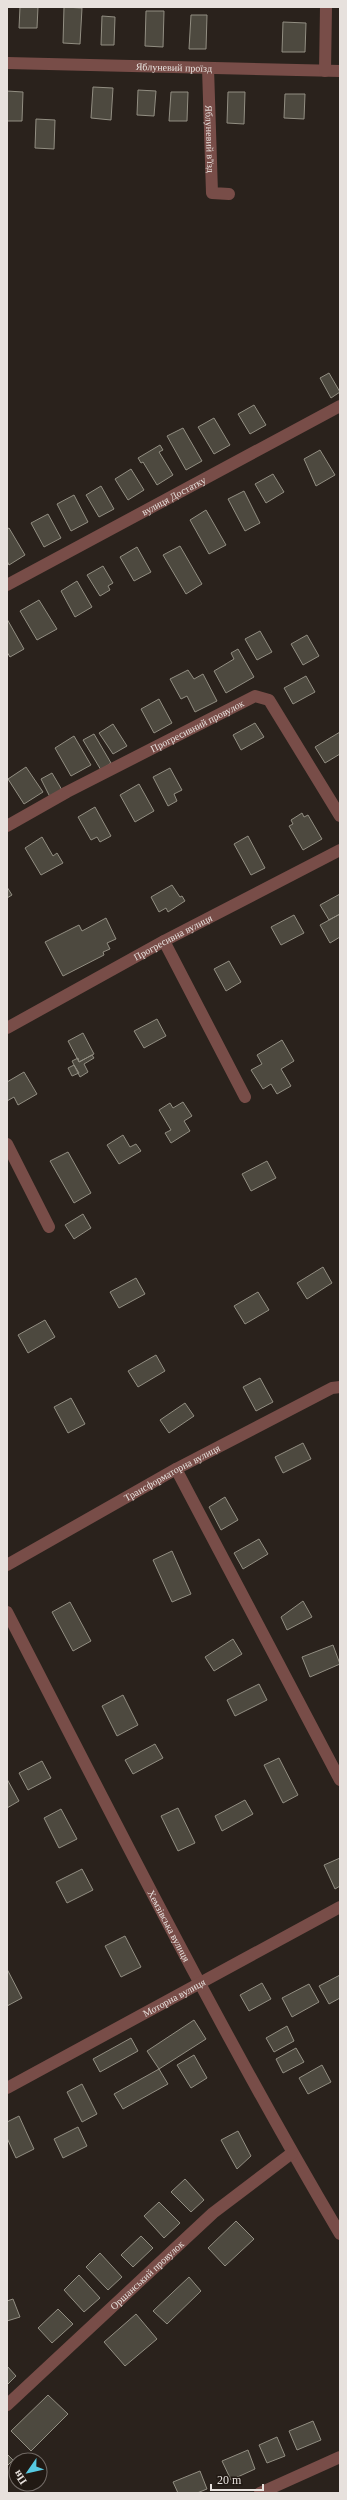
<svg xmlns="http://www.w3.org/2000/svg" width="347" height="2500" viewBox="0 0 347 2500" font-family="Georgia,serif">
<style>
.building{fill:#4d493f;stroke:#928e82}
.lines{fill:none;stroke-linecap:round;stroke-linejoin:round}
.minor{stroke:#784d48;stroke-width:12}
.labels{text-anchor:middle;stroke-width:3;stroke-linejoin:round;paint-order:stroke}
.street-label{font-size:10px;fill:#e7e1dd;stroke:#211913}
</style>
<rect width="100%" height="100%" fill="#2a221c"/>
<!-- building -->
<path class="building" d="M20 7H38L37 28H19Z
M64 7 82 8 80 44 63 43Z
M146 11H164L163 47 145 46Z
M191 15H207L206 49H189Z
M102 16 115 17 114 45H101Z
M283 22 306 23 305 52H282Z
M93 87 113 88 111 120 91 118Z
M138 90 156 91 154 116 137 115Z
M7 91 23 92 22 121H7Z
M171 92H188L187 121H169Z
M228 92H245L244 124 227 123Z
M285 94H305L304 119 284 118Z
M36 119 55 120 54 149 35 148Z
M329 373 340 392 331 398 320 378Z
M254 405 266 425 250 434 238 414Z
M214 418 230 445 214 454 198 427Z
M183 428 202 461 186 470 167 436Z
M160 445 163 450 159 452 173 475 157 485 143 462 141 463 138 458Z
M320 450 335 475 316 486 304 459Z
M131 469 144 490 128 500 115 479Z
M273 474 284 492 266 503 255 484Z
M101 486 114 509 99 517 86 495Z
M244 491 260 523 245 531 228 499Z
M74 495 88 522 71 531 57 504Z
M206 510 226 545 209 554 190 520Z
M48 514 61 538 44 547 31 523Z
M9 528 25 555 9 565 7 561V529Z
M180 546 202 584 186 594 163 555Z
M137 547 151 572 134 581 120 557Z
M103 566 113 583 108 586 110 590 100 596 87 575Z
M77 581 92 607 75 617 61 591Z
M39 600 57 629 37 640 20 611Z
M7 619 24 649 10 657 7 652Z
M260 631 272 652 257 660 245 639Z
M307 635 319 656 303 665 291 644Z
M238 649 254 677 226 693 214 671 234 659 231 653Z
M188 670 194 679 203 674 217 701 195 712 187 696 181 699 170 679Z
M306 676 315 692 293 704 284 688Z
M159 699 172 723 154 733 141 709Z
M255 723 264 737 241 750 233 735Z
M113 724 127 746 113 754 99 733Z
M340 732V754L325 763 315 747Z
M94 734 111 763 101 770 83 740Z
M74 736 91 765 71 776 55 748Z
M26 767 43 792 24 804 8 779Z
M170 768 182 790 174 794 177 801 168 806 153 777Z
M52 773 62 790 50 797 41 779Z
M139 784 154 811 135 822 120 795Z
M95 807 111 836 100 842 97 837 91 840 78 817Z
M302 813 304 817 308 815 322 839 303 850 289 826 293 824 291 820Z
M248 836 265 868 251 875 234 844Z
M42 837 53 856 57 853 63 863 41 875 25 848Z
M172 885 180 897 182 896 185 901 168 912 166 908 159 912 151 897Z
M7 887 12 895 7 898Z
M340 894V914L329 920 320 905Z
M340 914V937L330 943 320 925Z
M294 915 304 933 281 945 271 927Z
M106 918 116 939 107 943 110 949 103 952 104 955 63 976 45 942 79 925 82 931Z
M229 961 241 982 226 991 214 969Z
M157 1019 166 1036 144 1048 134 1031Z
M83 1033 94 1054 79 1062 68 1041Z
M282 1040 294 1061 281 1069 291 1086 277 1094 271 1084 263 1089 251 1070 262 1064 257 1055Z
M92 1055 94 1058 84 1064 88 1072 80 1077 72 1061 78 1058 79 1062Z
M74 1065 79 1073 72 1076 68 1068Z
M24 1072 37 1094 18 1105 14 1097 7 1101V1082Z
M183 1102 192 1116 184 1121 190 1131 171 1143 165 1133 171 1130 159 1110 170 1103 173 1108Z
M123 1135 130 1147 136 1144 141 1151 119 1164 107 1145Z
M68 1152 91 1193 74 1203 50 1161Z
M267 1161 276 1178 251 1191 242 1174Z
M83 1214 91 1228 74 1239 65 1225Z
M323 1267 332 1283 307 1299 297 1283Z
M136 1278 145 1294 119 1308 110 1292Z
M258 1292 269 1310 245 1324 234 1306Z
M45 1320 55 1337 28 1353 18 1335Z
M156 1355 165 1371 138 1387 128 1371Z
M260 1378 273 1402 256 1411 243 1387Z
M71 1398 85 1424 68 1433 54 1407Z
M185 1403 194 1416 169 1433 160 1420Z
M303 1443 311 1459 283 1473 275 1457Z
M225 1497 238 1520 221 1530 209 1507Z
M259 1539 268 1554 243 1569 234 1553Z
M172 1551 191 1594 172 1602 153 1560Z
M303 1601 312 1617 287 1630 281 1617Z
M70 1602 91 1641 73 1651 52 1612Z
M233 1639 242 1654 214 1671 205 1657Z
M333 1645 340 1664 310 1677 302 1657Z
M259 1684 267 1700 235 1716 227 1700Z
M123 1695 138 1725 117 1736 102 1706Z
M155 1744 163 1758 133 1774 125 1760Z
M279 1758 298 1795 283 1803 264 1765Z
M42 1761 51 1778 28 1790 19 1773Z
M7 1779 19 1801 7 1808Z
M245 1800 253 1814 222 1831 215 1816Z
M178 1808 195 1843 178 1851 161 1816Z
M61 1809 77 1839 59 1848 44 1818Z
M340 1858V1886L335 1889 324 1865Z
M82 1869 93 1890 67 1903 56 1882Z
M125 1936 141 1967 121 1977 105 1946Z
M7 1969 22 1998 7 2006Z
M340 1975V1998L329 2004 319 1986Z
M262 1983 271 1999 249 2011 240 1995Z
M309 1984 319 2002 292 2017 282 1998Z
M194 2020 206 2039 159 2069 147 2051Z
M287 2026 294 2041 274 2052 266 2038Z
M131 2038 138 2051 100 2072 93 2059Z
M296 2048 304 2062 283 2073 276 2059Z
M194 2055 207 2078 191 2088 177 2065Z
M322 2065 331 2082 308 2094 299 2078Z
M159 2069 168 2084 123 2109 114 2094Z
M82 2084 97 2114 82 2122 67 2092Z
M19 2116 34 2149 16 2158 7 2138V2122Z
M78 2127 87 2146 63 2158 54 2139Z
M238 2131 251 2156 237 2169 221 2140Z
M185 2179 204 2200 191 2212 171 2192Z
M159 2202 180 2223 164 2238 144 2216Z
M236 2221 254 2239 225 2266 208 2248Z
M141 2236 153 2248 133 2267 121 2255Z
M100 2253 122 2277 108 2290 86 2267Z
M79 2275 100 2298 84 2312 64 2290Z
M189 2277 201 2291 167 2324 153 2311Z
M13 2299 20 2317 7 2321V2301Z
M58 2309 73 2324 52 2343 38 2328Z
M136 2314 157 2339 125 2366 104 2342Z
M7 2366 16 2376 7 2385Z
M48 2395 68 2414 31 2451 11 2431Z
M313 2421 321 2440 297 2450 289 2431Z
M277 2437 285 2456 267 2463 259 2445Z
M248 2450 255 2469 231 2480 222 2461Z
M7 2454 13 2460 7 2466Z
M200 2471 207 2489 197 2493H178L173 2482Z"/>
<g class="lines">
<!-- minor -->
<g class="minor">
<path id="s1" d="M7 63 340 71"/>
<path id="s2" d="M208 68 212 193 229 194"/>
<path d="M325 71 326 7"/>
<path id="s3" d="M7 585 340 406"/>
<path id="s4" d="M7 826 67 792 255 696 269 700 340 816"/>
<path d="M164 941 245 1097"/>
<path id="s5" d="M7 1028 164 941 340 850"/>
<path d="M7 1144 49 1227"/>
<path d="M176 1469 340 1780"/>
<path id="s6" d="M7 1565 176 1469 332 1388 340 1387"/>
<path id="s7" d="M7 1612C115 1821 220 2031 340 2234"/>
<path id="s8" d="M7 2088 340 1907"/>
<path id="s9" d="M7 2405 213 2213 292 2153"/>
<path d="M260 2493 340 2457"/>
</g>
</g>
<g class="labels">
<!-- street labels -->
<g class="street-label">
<text dy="4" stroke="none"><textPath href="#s1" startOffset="167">Яблуневий проїзд</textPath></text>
<text dy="4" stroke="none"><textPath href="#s2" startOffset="71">Яблуневий в'їзд</textPath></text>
<text dy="4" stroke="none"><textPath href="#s3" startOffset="189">вулиця Достатку</textPath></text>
<text dy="4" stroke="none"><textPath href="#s4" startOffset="215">Прогресивний провулок</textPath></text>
<text dy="4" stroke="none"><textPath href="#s5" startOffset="189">Прогресивна вулиця</textPath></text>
<text dy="4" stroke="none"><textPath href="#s6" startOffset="189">Трансформаторна вулиця</textPath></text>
<text dy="4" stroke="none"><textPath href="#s7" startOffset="353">Хемзівська вулиця</textPath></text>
<text dy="4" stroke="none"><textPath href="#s8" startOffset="190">Моторна вулиця</textPath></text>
<text dy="4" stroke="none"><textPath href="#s9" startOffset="191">Оршанський провулок</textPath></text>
</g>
</g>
<!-- border -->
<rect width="347" height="2500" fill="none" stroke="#e7e1dd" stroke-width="16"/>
<!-- north arrow -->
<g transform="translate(28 2472) rotate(236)"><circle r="19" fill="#211913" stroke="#706964"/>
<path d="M0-3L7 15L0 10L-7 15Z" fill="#56c9e1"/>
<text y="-6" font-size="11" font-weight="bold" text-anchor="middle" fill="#e7e1dd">Пн</text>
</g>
<!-- scale -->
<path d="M211 2484v6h52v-6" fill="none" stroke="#e7e1dd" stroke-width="2"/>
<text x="217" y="2484" font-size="12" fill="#e7e1dd" stroke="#211913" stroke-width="3" paint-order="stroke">20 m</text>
</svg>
